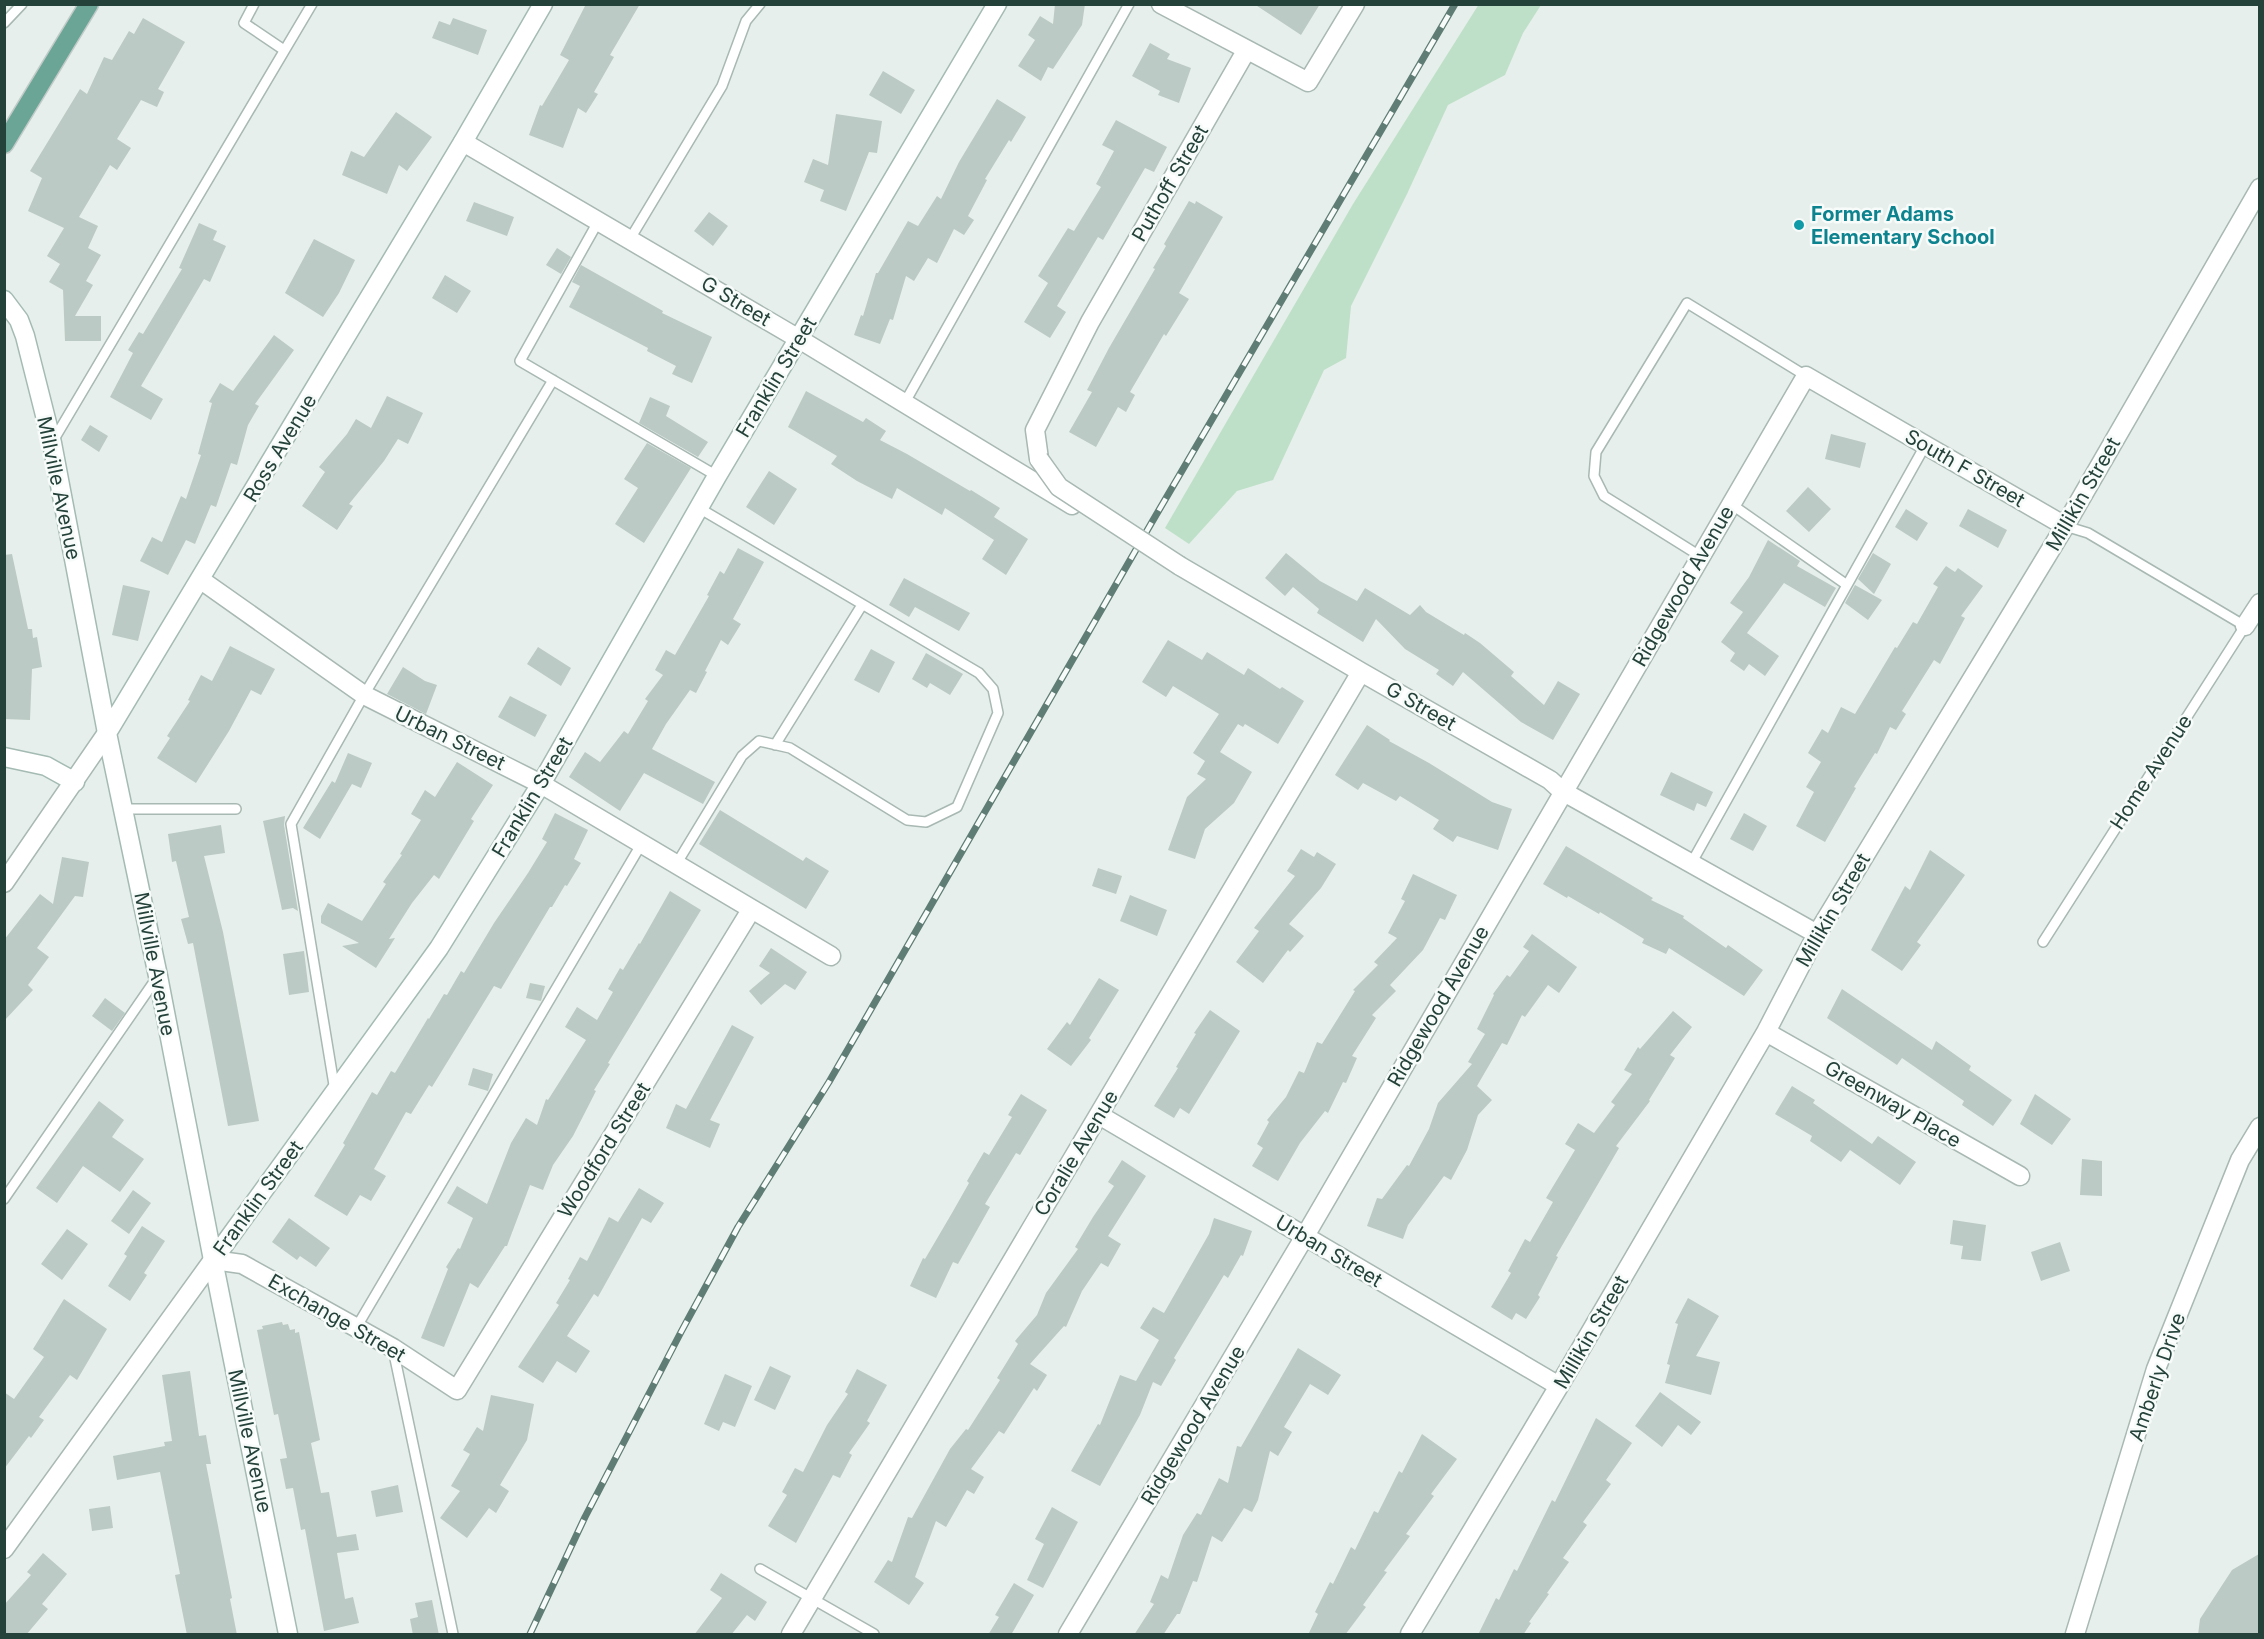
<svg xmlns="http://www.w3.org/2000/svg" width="2264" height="1639" viewBox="0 0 2264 1639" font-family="Inter,sans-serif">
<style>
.green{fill:#bfe0c8}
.building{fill:#bbcac4}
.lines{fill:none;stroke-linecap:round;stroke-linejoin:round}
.lane-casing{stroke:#a8b8b2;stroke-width:12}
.street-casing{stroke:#a8b8b2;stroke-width:21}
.secondary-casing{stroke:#a4bbb3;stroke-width:21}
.primary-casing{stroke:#c2cac8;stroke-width:21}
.lane{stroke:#fff;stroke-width:9}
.street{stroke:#fff;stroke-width:18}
.secondary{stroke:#fff;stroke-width:18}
.primary{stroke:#6aa596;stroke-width:18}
.rail-casing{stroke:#5f7d75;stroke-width:7}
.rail{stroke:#f7fbf9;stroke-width:4.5;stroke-dasharray:14;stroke-linecap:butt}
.street-bridge-casing{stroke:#a8b8b2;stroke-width:21;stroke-linecap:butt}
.street-bridge{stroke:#fff;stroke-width:18}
.culture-dot{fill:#0f9aa8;stroke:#f7fbf9;stroke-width:2}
.labels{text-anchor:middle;stroke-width:5;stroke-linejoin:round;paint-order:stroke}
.street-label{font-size:20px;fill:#24423a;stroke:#f7fbf9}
.culture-label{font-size:20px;font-weight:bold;fill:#0d838f;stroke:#f7fbf9;text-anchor:start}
</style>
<rect width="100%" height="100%" fill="#e6efeb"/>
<!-- green -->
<path class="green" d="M1479 4 1541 5 1523 33 1505 75 1448 105 1407 194 1351 306 1346 358 1324 370 1273 480 1237 491 1189 544 1165 528 1353 204Z"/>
<!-- building -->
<path class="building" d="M586 4H640L610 55 614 57 594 92 598 94 586 113 578 108 563 148 529 135 540 105 542 106 569 60 560 55Z
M1055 4H1085L1082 25 1053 69 1048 67 1041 81 1018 66 1035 40 1028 35 1040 16 1053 24Z
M1254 4H1320L1301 35Z
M143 18 185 42 158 89 164 92 157 107 141 100 117 139 131 148 117 170 110 165 79 217 98 226 88 248 101 255 86 281 93 285 75 316H101V341H65L63 290 49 282 60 264 47 256 64 228 28 211 42 178 30 171 80 89 87 94 104 57 112 60 129 31 134 34Z
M453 18 487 30 478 55 432 38 439 21 450 25Z
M1150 43 1170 54 1167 59 1191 68 1179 103 1158 95 1160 91 1132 76Z
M883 71 915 90 901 114 869 95Z
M997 99 1026 117 1011 142 1009 140 985 179 987 180 968 216 974 220 964 235 954 229 937 263 928 258 914 281 906 276 893 320 890 319 880 344 854 335 861 315 863 316 876 273H878L908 221 918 226 937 196 941 199 959 162Z
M396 112 432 137 407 171 399 165 387 194 342 175 351 151 364 157Z
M836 114 882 121 877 153 869 152 846 211 820 201 824 190 804 182 813 159 828 165Z
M1116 120 1167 147 1154 172 1145 168 1103 240 1098 237 1057 306 1066 312 1050 338 1024 322 1048 283 1038 276 1068 228 1074 231 1101 187 1096 184 1114 151 1102 145Z
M1189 201 1195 204 1196 201 1223 217 1179 293 1189 299 1166 336 1164 334 1130 392 1135 395 1126 412 1118 407 1096 447 1069 432 1092 392 1087 390 1109 348 1155 269 1153 268 1166 246 1164 244Z
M474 202 514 217 507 236 466 221Z
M709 212 728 226 713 246 694 231Z
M199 223 217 231 213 240 226 246 210 282 204 279 141 386 163 399 151 420 110 397 133 353 128 350 139 332 143 334 182 269 179 268Z
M314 239 355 260 339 293 323 317 285 293Z
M557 248 571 257 561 274 546 265Z
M581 265 663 311 662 313 712 337 692 383 672 374 676 366 647 351 648 348 569 307 580 286 572 282Z
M445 275 471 291 457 313 432 298Z
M274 335 294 350 255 404 259 406 248 425 237 465 231 463 216 507 211 505 195 544 186 540 168 575 140 561 152 537 162 542 181 496 186 499 201 455 198 454 212 403 209 402 220 383 233 391Z
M806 391 863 422 866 418 886 431 880 440 907 454 970 491 971 490 1000 508 994 517 1028 539 1006 575 982 559 994 540 945 508 942 515 897 488 892 499 857 481 831 464 837 456 788 427Z
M387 396 423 413 408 444 398 439 384 461 349 504 353 506 337 530 302 506 325 472 319 467 347 434 356 419 371 428Z
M650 397 670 406 666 416 708 442 698 457 639 423Z
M90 425 108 436 99 452 81 440Z
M1831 434 1866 443 1860 468 1825 459Z
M647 443 691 468 644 543 615 524 638 488 624 479Z
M769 471 797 489 774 525 746 507Z
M1808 487 1831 509 1809 532 1786 511Z
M1906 509 1928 523 1917 541 1895 527Z
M1968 509 2007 530 1998 548 1959 526Z
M1768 540 1800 561 1797 566 1836 588 1825 607 1784 583 1747 633 1779 656 1765 676 1749 664 1744 671 1730 661 1735 653 1721 642 1743 612 1730 603 1749 577Z
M738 548 764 562 733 619 741 624 728 645 721 640 705 671 707 672 696 693 690 690 666 724 652 749 715 782 703 804 644 773 620 811 569 777 585 752 600 762 624 731 628 734 648 701 645 699 663 675 655 670 666 650 675 655 709 596 707 595 720 571 724 574Z
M1286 553 1320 581 1357 601 1365 588 1410 615 1420 605 1426 612 1464 635 1465 633 1480 643 1514 672 1511 676 1544 705 1558 681 1580 694 1553 740 1521 722 1463 672 1453 686 1436 674 1439 670 1405 649 1376 619 1363 642 1317 613 1319 609 1293 587 1285 596 1265 578Z
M1873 553 1891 564 1874 594 1858 579Z
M12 554 28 629H32L33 638 37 637 42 667 32 669 30 720 4 719V555Z
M1946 566 1955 572 1958 568 1983 586 1961 616 1965 618 1940 664 1934 660 1902 711 1906 714 1896 730 1890 727 1877 754 1875 753 1854 787 1856 788 1825 842 1796 826 1814 792 1806 787 1821 762 1808 753 1822 729 1828 733 1841 707 1855 714 1895 647 1897 648 1913 622 1917 624 1938 587 1933 584Z
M904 578 970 613 959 631 915 607 909 617 889 605Z
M123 585 150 591 138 641 112 635Z
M1855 585 1882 600 1868 620 1845 603Z
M1168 640 1202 660 1207 652 1244 675 1248 668 1280 689 1282 687 1304 701 1278 744 1245 724 1243 727 1238 724 1220 752 1252 772 1234 803 1205 829 1195 859 1168 850 1187 797 1206 779 1197 774 1205 761 1193 753 1219 714 1173 686 1166 697 1142 682Z
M230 646 275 669 261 695 251 690 229 731 196 783 157 758 170 738 167 736 190 701 188 700 201 675 212 681Z
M538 647 571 668 561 686 527 664Z
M871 649 895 662 879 693 854 680Z
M926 653 963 674 950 695 930 683 927 688 912 679Z
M403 667 425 681 437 685 426 714 387 694Z
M510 696 547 715 535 737 498 717Z
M1367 725 1390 740 1389 741 1429 763 1492 802 1512 809 1498 850 1457 836 1453 842 1433 829 1439 820 1400 796 1396 801 1363 783 1358 790 1335 775Z
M348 753 372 763 361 788 352 784 320 839 303 828 332 781 335 783Z
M457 762 493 785 471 819 474 821 439 879 434 875 412 903 389 939 395 938 376 968 342 946 359 943 321 923V916L328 903 362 921 386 884 383 882 402 855 400 854 421 820 411 814 425 790 435 797Z
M1671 772 1713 792 1706 807 1697 803 1694 811 1660 795Z
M720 810 803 861 806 857 829 871 806 909 699 844Z
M555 813 588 830 574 859 581 863 567 886 565 885 552 907H550L501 989 494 986 432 1087 429 1085 411 1114 406 1112 374 1169 386 1176 371 1201 360 1195 347 1216 314 1196 345 1145 343 1143 372 1092 377 1095 391 1071 395 1073 428 1018 429 1019 444 994 447 995 461 971 464 973 494 923 528 873 547 842 542 839Z
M1744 813 1767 826 1753 851 1730 839Z
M285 816 284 825 298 911 293 908 282 910 263 821Z
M221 825 225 853 204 856 223 932 259 1121 228 1126 193 943 188 944 181 919 189 917 176 861 172 862 168 834Z
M1566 846 1653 898 1651 900 1684 916 1683 918 1726 948 1728 945 1763 970 1744 996 1669 948 1666 954 1642 943 1644 939 1600 912 1599 914 1568 896 1567 898 1543 884Z
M1301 849 1314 857 1317 852 1336 864 1321 888 1289 924 1304 936 1290 952 1288 950 1263 983 1236 962 1259 931 1254 928 1295 876 1287 871Z
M1930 850 1965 875 1917 942 1921 945 1902 971 1871 950 1905 886 1910 890Z
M62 857 89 862 83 897 75 896 37 948 49 957 28 985 33 990 4 1021V940L40 894 53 904Z
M1098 868 1122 876 1116 894 1092 886Z
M1413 874 1457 895 1445 920 1440 918 1423 950 1390 985 1396 991 1372 1015 1376 1018 1352 1056 1357 1058 1346 1083 1343 1082 1328 1113 1325 1111 1300 1143 1278 1181 1252 1166 1263 1148 1257 1144 1269 1122 1267 1120 1286 1097 1299 1071 1304 1073 1317 1042 1322 1044 1355 991 1353 990 1378 965 1374 962 1397 938 1388 933 1405 901 1401 899Z
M670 891 701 910 608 1063 610 1064 594 1090 596 1091 573 1136 553 1165 543 1190 530 1185 507 1246H505L478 1288 470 1283 444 1347 421 1338 448 1269 446 1267 458 1248 460 1249 473 1218 447 1203 457 1186 487 1204 511 1143 526 1118 537 1125 546 1099 548 1100 586 1040 565 1027 577 1007 597 1020 613 992 608 989 620 968 623 970 639 943 640 944Z
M1130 895 1167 910 1157 936 1120 921Z
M1532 934 1577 967 1559 993 1548 985 1525 1017 1522 1015 1507 1045 1502 1043 1477 1086 1492 1100 1478 1115 1467 1150 1451 1180 1444 1176 1408 1225 1403 1239 1367 1226 1377 1198 1382 1199 1407 1165 1409 1166 1429 1129 1438 1103 1472 1064 1468 1062 1485 1034 1477 1029 1494 995 1493 994 1507 975 1510 977 1529 951 1523 947Z
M771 948 807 972 795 990 785 984 761 1005 749 991 770 973 759 966Z
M304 951 309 992 289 995 283 954Z
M1099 978 1119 990 1089 1038 1091 1040 1071 1066 1047 1049 1067 1022 1070 1025Z
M530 983 545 986 541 1001 526 998Z
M1842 989 1932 1050 1936 1041 1971 1066 1969 1070 2012 1100 1993 1126 1962 1105 1964 1101 1902 1058 1897 1065 1827 1018Z
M105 998 125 1013 112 1031 92 1016Z
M1210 1010 1240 1031 1189 1114 1180 1108 1174 1118 1154 1106 1178 1068 1176 1067 1196 1034 1194 1033Z
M1673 1011 1692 1027 1670 1055 1675 1058 1649 1100 1650 1101 1616 1146 1619 1148 1556 1256 1558 1257 1538 1295 1540 1297 1526 1319 1516 1313 1512 1320 1491 1307 1511 1273 1508 1271 1525 1239 1530 1242 1553 1202 1546 1198 1575 1150 1565 1144 1578 1123 1594 1133 1615 1105 1611 1102 1632 1074 1624 1070 1638 1047 1640 1049Z
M732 1025 754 1037 710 1120 720 1124 710 1148 666 1128 676 1104 686 1109Z
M473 1068 493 1074 488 1091 468 1085Z
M1792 1086 1815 1100 1813 1103 1872 1144 1878 1136 1916 1162 1900 1185 1850 1150 1841 1162 1810 1141 1812 1136 1775 1114Z
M1021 1094 1047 1110 1020 1155 1016 1153 985 1204 990 1207 958 1264 953 1262 936 1298 910 1286 923 1258 925 1259 952 1213 969 1183 967 1181 984 1152 989 1155 1012 1117 1008 1115Z
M2035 1094 2071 1119 2052 1145 2020 1124Z
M99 1101 124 1120 112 1137 144 1159 120 1192 83 1166 57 1203 36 1188Z
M2082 1159 2102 1161V1196L2080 1195Z
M1122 1160 1146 1176 1108 1236 1121 1244 1108 1267 1101 1263 1082 1291 1066 1327 1064 1326 1030 1364 1047 1375 1037 1391 1034 1388 1004 1434 999 1431 971 1469 984 1477 974 1494 967 1490 946 1527 936 1521 915 1577 924 1583 909 1605 874 1582 888 1560 892 1562 908 1517 912 1518 950 1449 966 1429 968 1430 1000 1380 997 1378 1018 1344 1015 1341 1037 1315 1046 1293 1078 1249 1075 1247 1093 1217 1114 1186 1108 1182Z
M639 1188 664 1203 651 1223 642 1218 598 1297 594 1294 567 1336 590 1351 576 1373 557 1361 543 1383 518 1367 559 1305 556 1303 570 1280 568 1279 580 1257 587 1261 609 1217 618 1222Z
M133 1190 151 1203 129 1234 111 1221Z
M289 1218 330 1248 316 1267 300 1256 297 1260 272 1242Z
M1214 1218 1252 1231 1243 1256 1241 1255 1228 1278 1224 1275 1174 1358 1176 1360 1161 1386 1153 1382 1140 1415 1100 1486 1071 1471 1098 1424 1100 1425 1120 1375 1136 1381 1159 1340 1140 1328 1153 1307 1164 1313 1209 1234Z
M1953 1220 1986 1225 1981 1261 1961 1259 1963 1246 1950 1244Z
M142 1226 165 1241 144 1273 147 1275 130 1301 108 1286 127 1256 124 1254Z
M67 1229 88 1244 62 1280 41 1264Z
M2060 1242 2070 1271 2041 1281 2031 1252Z
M1688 1298 1719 1316 1696 1356 1720 1362 1711 1395 1665 1383 1670 1365 1667 1364 1678 1324 1675 1323Z
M64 1299 107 1329 77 1380 70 1375 39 1417 44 1420 31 1438 29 1436 4 1469V1392L14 1399 44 1357 33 1349Z
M282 1322 283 1325 288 1324 290 1330 295 1329V1333L299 1332 320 1440 311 1443 321 1493 329 1492 337 1537 356 1534 359 1550 337 1553 345 1599 353 1597 359 1623 324 1631 305 1529 301 1530 293 1488 286 1489 280 1459 287 1458 278 1414 274 1415 257 1330 263 1329 262 1326Z
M1298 1348 1341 1375 1328 1395 1310 1384 1284 1427 1292 1432 1278 1456 1270 1451 1258 1500 1252 1512 1244 1508 1222 1542 1212 1536 1197 1582 1193 1581 1180 1614H1177L1163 1635H1134L1154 1604 1150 1602 1161 1575 1168 1579 1183 1535 1197 1513 1201 1515 1219 1478 1228 1483 1237 1446 1241 1447Z
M770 1366 791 1376 775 1410 754 1400Z
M857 1369 887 1385 867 1421 870 1423 849 1453 852 1455 840 1478 833 1475 796 1543 768 1526 787 1495 782 1492 795 1468 803 1472 827 1425 848 1394 845 1392Z
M190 1371 199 1436 206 1435 211 1464H206L232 1598 230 1599 237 1635H187L175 1575 180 1574 160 1472 117 1480 113 1456 165 1446 164 1442 172 1441 162 1375Z
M725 1374 752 1386 735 1427 723 1422 719 1431 704 1424Z
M1660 1392 1701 1422 1691 1435 1678 1425 1662 1447 1635 1426Z
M491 1395 534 1404 527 1440 500 1485 509 1491 496 1513 489 1508 467 1538 440 1518 460 1491 451 1486 470 1454 463 1450 477 1427 483 1431Z
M1596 1418 1632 1443 1606 1480 1611 1484 1583 1522 1587 1525 1563 1558 1569 1562 1547 1593 1549 1594 1529 1622 1531 1623 1523 1635H1478L1496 1598 1499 1600 1514 1569 1517 1571 1552 1500 1555 1502Z
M1422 1434 1457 1459 1431 1494 1434 1496 1406 1534 1410 1536 1384 1571 1387 1572 1363 1605 1366 1607 1345 1635H1308L1318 1614 1315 1612 1330 1582 1333 1584 1351 1547 1355 1550 1374 1511 1378 1513 1399 1471 1402 1473Z
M398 1485 403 1512 376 1517 371 1491Z
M110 1506 113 1528 92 1531 89 1509Z
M1052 1507 1078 1522 1043 1588 1027 1580 1044 1544 1035 1539Z
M43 1553 67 1574 42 1604 48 1609 26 1635H4V1605L31 1575 27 1572Z
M2259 1554V1635H2198L2200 1619 2232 1570Z
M721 1573 767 1602 755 1621 747 1615 731 1635H694L722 1598 710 1590Z
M1014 1583 1034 1595 1011 1635H988L999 1617 995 1615Z
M432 1600 439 1635H413L410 1619 418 1617 415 1603Z"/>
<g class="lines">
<!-- lane casing -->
<g class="lane-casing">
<path id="lane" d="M254 4 244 23 284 50
M4 23 22 4
M599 220 520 361 717 476
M630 239 722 86 746 21 760 4
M904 404 1129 4
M53 441 312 4
M1731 504 1847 585
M1700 556 1604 496 1594 476 1596 452 1687 303 1806 376
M775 745 862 605
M123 809H236
M1692 862 1926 444
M677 863 742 756 759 741 790 748 907 820 926 822 957 807 998 713 993 689 979 673 699 508
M2043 942 2245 626 2088 533 2065 526
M335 1091 291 824 364 695 553 380
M4 1199 158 976
M356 1328 642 843
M393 1349 453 1634
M760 1569 874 1634"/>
</g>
<!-- street casing -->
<g class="street-casing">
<path id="street" d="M1161 4 1308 82 1355 4
M463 142 799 339 1072 505
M1039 459 1035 430 1090 322 1246 51
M1180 566 1361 672 1550 780 1562 791 1817 934
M201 580 364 695 541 784 831 956
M2245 626 2260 603
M4 883 107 733
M1766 1032 2020 1176
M1099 1115 1559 1386
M4 1549 213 1260 242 1264 393 1348 457 1390 751 910
M791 1634 1361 672
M1068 1634 1305 1236 1806 376 2065 526
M1410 1634 1559 1386 1766 1032 1817 934 2065 526 2260 188
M2075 1634 2156 1369 2240 1160 2260 1127"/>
</g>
<!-- secondary casing -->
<g class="secondary-casing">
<path id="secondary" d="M4 300 19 320 25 336 52 443 107 733 158 976 213 1260 288 1634
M107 733 463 142 543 4
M4 757 46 766 75 782
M213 1260 439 948 541 784 717 476 997 4"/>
</g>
<!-- primary casing -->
<g class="primary-casing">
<path id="primary" d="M4 144 89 4"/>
</g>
<!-- lane -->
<use href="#lane" class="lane"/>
<!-- street -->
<use href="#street" class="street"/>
<!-- secondary -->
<use href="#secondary" class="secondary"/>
<!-- primary -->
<use href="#primary" class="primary"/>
<!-- rail casing -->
<g class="rail-casing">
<path id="rail" d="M530 1634 585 1517 681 1332 738 1227 829 1082 1152 522 1455 4"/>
</g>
<!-- rail -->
<use href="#rail" class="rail"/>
<!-- street-bridge casing -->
<g class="street-bridge-casing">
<path id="street-bridge" d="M1039 459 1059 487 1180 566"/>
</g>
<!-- street-bridge -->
<use href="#street-bridge" class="street-bridge"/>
</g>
<!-- markers -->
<circle class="culture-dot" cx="1799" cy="225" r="6"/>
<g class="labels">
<!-- street labels -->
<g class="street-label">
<text transform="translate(1170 183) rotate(-60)" y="7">Puthoff Street</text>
<text transform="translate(736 301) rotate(31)" y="7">G Street</text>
<text transform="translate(776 377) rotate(-59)" y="7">Franklin Street</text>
<text transform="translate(280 448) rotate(-59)" y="7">Ross Avenue</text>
<text transform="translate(1965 468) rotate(30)" y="7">South F Street</text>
<text transform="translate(59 488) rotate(78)" y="7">Millville Avenue</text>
<text transform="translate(2083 494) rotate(-60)" y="7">Millikin Street</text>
<text transform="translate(1683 586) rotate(-60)" y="7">Ridgewood Avenue</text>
<text transform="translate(1421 706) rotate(30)" y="7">G Street</text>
<text transform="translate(450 738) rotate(26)" y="7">Urban Street</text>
<text transform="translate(2151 772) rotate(-57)" y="7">Home Avenue</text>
<text transform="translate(532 797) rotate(-59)" y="7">Franklin Street</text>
<text transform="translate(1833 910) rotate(-60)" y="7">Millikin Street</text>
<text transform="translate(155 964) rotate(79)" y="7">Millville Avenue</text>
<text transform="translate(1438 1006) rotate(-60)" y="7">Ridgewood Avenue</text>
<text transform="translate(1893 1104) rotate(30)" y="7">Greenway Place</text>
<text transform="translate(604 1150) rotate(-58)" y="7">Woodford Street</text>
<text transform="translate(1076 1153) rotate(-59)" y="7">Coralie Avenue</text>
<text transform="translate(258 1198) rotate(-54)" y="7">Franklin Street</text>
<text transform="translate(1329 1251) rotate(31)" y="7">Urban Street</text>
<text transform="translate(337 1318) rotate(30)" y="7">Exchange Street</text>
<text transform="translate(1591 1332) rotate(-60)" y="7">Millikin Street</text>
<text transform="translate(2157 1377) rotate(-71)" y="7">Amberly Drive</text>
<text transform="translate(1193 1425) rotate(-59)" y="7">Ridgewood Avenue</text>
<text transform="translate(250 1441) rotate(78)" y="7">Millville Avenue</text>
</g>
<!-- culture labels -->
<g class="culture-label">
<text x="1811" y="221">Former Adams<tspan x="1811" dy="23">Elementary School</tspan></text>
</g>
</g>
<!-- border -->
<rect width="2264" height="1639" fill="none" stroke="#24423a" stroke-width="12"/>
</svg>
